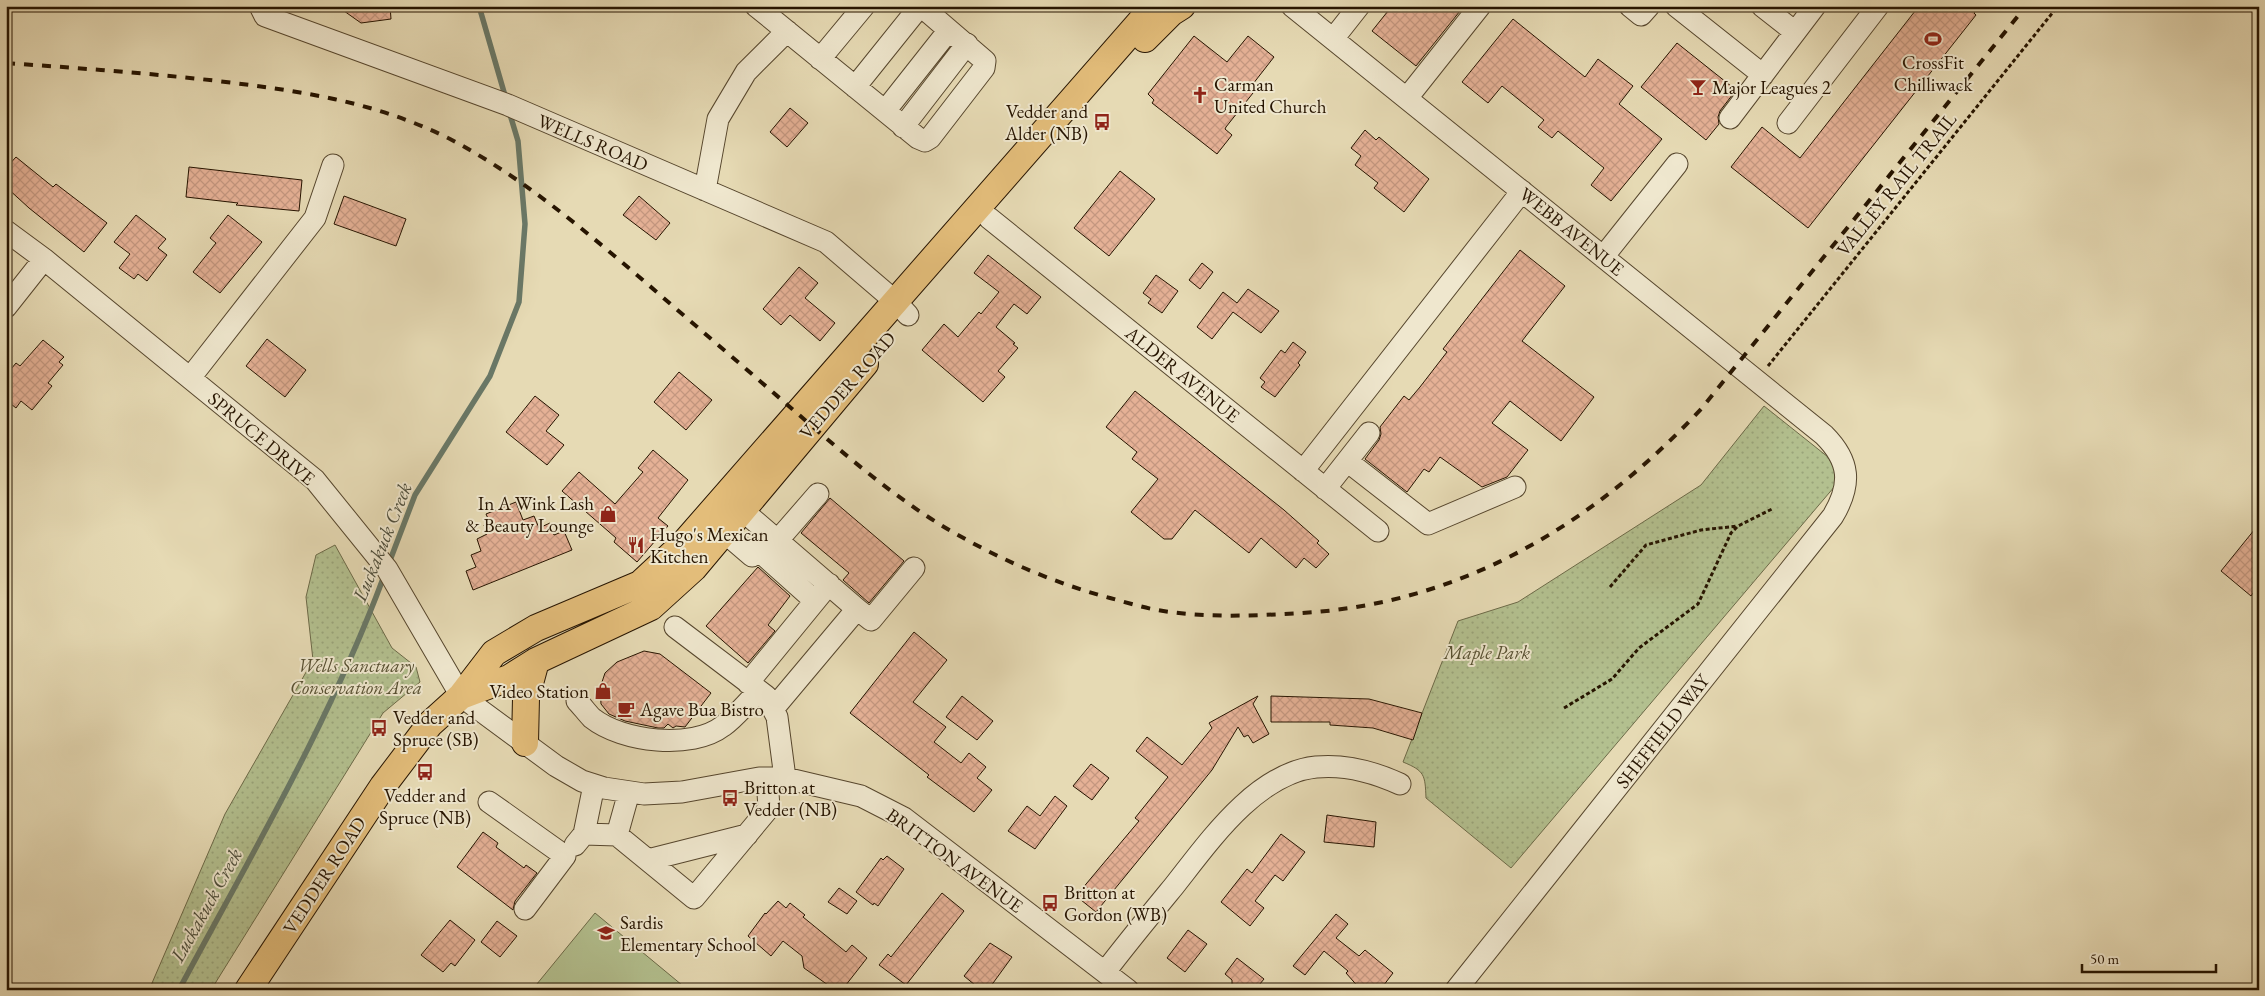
<svg xmlns="http://www.w3.org/2000/svg" width="2265" height="996" viewBox="0 0 2265 996" font-family="'EB Garamond',serif">
<style>
.grass{fill:url(#grass-dots);stroke:#6c6a48}
.garden{fill:#b3c08f;stroke:#6c6a48}
.lines{fill:none;stroke-linecap:round;stroke-linejoin:round}
.stream{stroke:#697867;stroke-width:5.5}
.building{fill:url(#building-cross-hatch);stroke:#261400}
.minor-casing{stroke:#56462d;stroke-width:23}
.major-casing{stroke:#261400;stroke-width:28}
.path{stroke:#261400;stroke-width:3;stroke-dasharray:4 2.5;stroke-linecap:butt}
.minor{stroke:#efe7ce;stroke-width:21}
.major{stroke:#e3bd7a;stroke-width:26}
.rail{stroke:#261400;stroke-width:4;stroke-dasharray:9 9;stroke-linecap:butt}
.labels{text-anchor:middle;stroke-width:4;stroke-linejoin:round;paint-order:stroke}
.poi-label{font-size:19px;fill:#261400;stroke:#efe7ce;text-anchor:start}
.street-label{font-size:19px;fill:#261400;stroke:#efe7ce}
.park-label{font-size:19px;font-style:italic;fill:#575032;stroke:#efe7ce}
.water-label{font-size:20px;font-style:italic;fill:#4d4e3c;stroke:#efe7ce}
</style>
<defs>
<pattern id="grass-dots" width="8" height="8" patternUnits="userSpaceOnUse" patternTransform="scale(1.25)"><rect width="8" height="8" fill="#b3c08f"/><path d="M2 2h.1M6 6h.1" fill="none" stroke="#9aa47a" stroke-width="1.8" stroke-linecap="round"/></pattern>
<pattern id="building-cross-hatch" width="8" height="8" patternUnits="userSpaceOnUse" patternTransform="scale(1.25)"><rect width="8" height="8" fill="#e5b196"/><path d="M0 0l8 8M0 8l8-8" fill="none" stroke="#c49780"/></pattern>
</defs>
<rect width="100%" height="100%" fill="#e6dab4"/>
<filter id="stains"><feTurbulence type="fractalNoise" baseFrequency=".004" numOctaves="4"/><feColorMatrix values="0 0 0 0 .2 0 0 0 0 .09 0 0 0 0 .02 0 0 0 .5 -.17"/></filter>
<radialGradient id="worn" r=".72"><stop offset=".6" stop-color="#630" stop-opacity="0"/><stop offset="1" stop-color="#630" stop-opacity=".3"/></radialGradient>
<!-- grass -->
<path class="grass" d="M1764 406 1828 457 1835 469V486L1511 868 1426 798C1425 775 1425 771 1403 762L1458 621 1518 602 1701 485Z
M335 545 392 648 416 667 420 682 383 713 211 990H149L225 814 313 660 306 597 316 555Z"/>
<!-- garden -->
<path class="garden" d="M595 913 688 990H532Z"/>
<g class="lines">
<!-- stream -->
<path class="stream" d="M479 6 506 99
M389 563 415 495 490 376 519 302 525 224 518 141 509 111
M181 986C253 852 331 719 384 576"/>
</g>
<!-- building -->
<path class="building" d="M337 6H390L391 19 361 23Z
M1392 6H1464L1416 66 1372 31Z
M1919 6H1979L1974 13 1976 15 1808 228 1731 167 1762 127 1800 158Z
M1513 19 1585 77 1598 59 1633 86 1619 104 1662 139 1611 201 1591 185 1604 168 1558 131 1552 138 1538 127 1544 120 1502 86 1488 103 1462 82Z
M1194 36 1227 62 1248 36 1274 57 1249 89 1253 93 1226 127 1225 129 1232 135 1217 154 1152 103 1154 100 1148 94Z
M1677 43 1736 90 1720 111 1718 117 1719 124 1706 140 1641 87Z
M790 108 808 123 787 147 770 132Z
M1365 130 1376 140 1379 137 1429 179 1404 212 1374 188 1378 183 1355 165 1361 156 1351 148Z
M16 157 53 187 56 184 107 223 84 252 29 208 6 187V168Z
M189 167 302 180 299 211 236 205 238 203 186 197Z
M1120 171 1155 199 1109 256 1074 228Z
M344 196 406 219 396 246 334 224Z
M639 196 670 223 656 240 623 215Z
M136 215 166 239 158 248 167 255 147 281 138 274 134 279 119 268 130 254 114 242Z
M228 215 262 242 220 293 193 272 216 243 210 238Z
M1520 250 1565 286 1522 341 1594 397 1561 441 1510 401 1492 423 1528 450 1507 477 1482 487 1440 457 1429 472 1424 469 1407 492 1365 459 1379 440 1381 434 1380 427 1404 396 1409 400 1420 387 1447 352 1443 349Z
M988 255 1041 297 1027 314 1014 304 996 327 1015 343 1013 344 1018 348 998 371 1005 377 983 402 922 350 944 324 958 337 979 312 981 314 999 292 974 273Z
M1202 263 1213 272 1200 289 1189 280Z
M799 267 818 283 805 298 835 323 820 341 790 315 781 325 763 309Z
M1156 275 1178 291 1162 313 1148 303 1151 299 1143 293Z
M1248 289 1279 311 1261 333 1233 312 1212 339 1197 327 1223 292 1237 303Z
M267 339 306 370 285 397 246 366Z
M43 340 64 357 59 362 63 365 48 383 52 386 32 410 21 401 16 408 6 400V375L16 363 20 366Z
M1293 342 1306 352 1298 363 1300 365 1275 397 1261 387 1265 382 1260 378 1281 350 1285 353Z
M679 372 712 400 686 430 654 402Z
M1135 391 1284 510 1319 541 1317 543 1329 554 1316 568 1304 558 1296 568 1261 538 1249 553 1195 510 1172 539H1164L1131 512 1158 479 1132 459 1137 452 1106 427Z
M535 396 559 415 546 431 564 445 547 465 506 432Z
M653 450 688 480 658 518 668 526 637 562 614 542 616 538 562 491 579 472 615 504 643 472 638 468Z
M830 498 904 561 869 603 843 580 849 573 801 533Z
M516 502 523 520 534 516 539 528 550 523 554 535 564 531 572 550 473 590 466 571 476 567 471 555 481 551 477 539 487 534 484 525 490 523 486 514Z
M2259 524V594L2253 593 2251 596 2221 571Z
M758 567 790 596 768 625 775 631 748 663 706 626Z
M914 632 947 660 913 702 946 727 934 742 961 763 969 753 986 767 977 778 992 790 974 812 927 777 929 775 850 713Z
M644 651 660 654 711 693 685 727 676 726 673 728 668 724 664 728H658L625 721 609 714 601 704 600 688 605 673 617 662Z
M962 696 993 721 977 740 946 717Z
M1258 696 1253 704 1269 734 1253 743 1248 735 1244 737 1238 727 1212 770 1096 912 1076 896 1139 821 1135 818 1168 777 1136 751 1147 737 1182 765 1212 728 1209 723Z
M1271 696 1369 699 1422 713 1413 740 1373 728 1330 725V722H1271Z
M1091 764 1109 778 1092 800 1073 786Z
M1055 796 1067 806 1035 849 1008 831 1027 806 1040 816Z
M1327 815 1376 822 1374 847 1324 842Z
M483 832 498 843 496 847 524 868 526 865 537 873 515 901 513 910 457 867Z
M1281 834 1305 852 1283 881 1275 875 1255 901 1264 908 1250 926 1221 902 1247 869 1252 873Z
M887 856 904 869 878 906 874 903 873 905 856 892 881 858 883 860Z
M839 888 857 901 847 914 828 902Z
M942 893 964 911 906 985 879 965 888 954 891 957Z
M778 901 786 908 790 903 805 915 803 917 846 952 852 945 867 958 842 990H835L804 968 802 956 783 941 771 956 748 936 765 913 766 914Z
M1336 914 1348 924 1336 938 1359 956 1365 950 1393 973 1380 990H1361L1346 973 1348 971 1324 951 1305 975 1293 966Z
M450 920 475 940 455 966 451 963 443 972 421 955Z
M497 921 517 936 500 957 481 942Z
M1188 930 1207 944 1185 972 1167 958Z
M990 943 1012 957 988 990H981L964 976Z
M1237 958 1264 979 1255 990H1232V980L1225 974Z"/>
<g class="lines">
<!-- minor casing -->
<g class="minor-casing">
<path id="minor" d="M260 6 265 16 508 105 826 242 896 302 908 315
M756 6 918 138 925 141 930 138 984 68 985 61 921 6
M1292 6 1824 435C1850 461 1852 484 1833 516L1456 990
M1630 6 1641 15 1649 6
M1676 6 1763 75
M1762 6 1795 32
M1333 39 1359 6
M820 59 864 6
M855 87 920 6
M1407 98 1480 6
M885 111 949 30
M1730 118 1815 6
M1788 123 1878 6
M903 127 967 44
M705 190 718 119 746 72 787 31
M989 218 1378 531
M6 231 44 259 315 480 387 569 461 696 556 766 582 781 604 788 644 794 682 792 759 778H785L861 796 904 818 1128 990
M1603 257 1677 164
M6 307 44 259
M190 378 315 218 333 165
M1347 461 1428 524 1515 487
M1303 471 1522 191
M1325 489 1369 433
M742 510 857 609 773 709
M724 532 752 556 758 550 815 601
M778 540 818 494
M857 609 871 620 914 568
M675 627 766 696 777 717 785 778
M748 683 829 584
M577 701C582 706 587 713 592 718 622 742 692 750 723 726 736 717 747 702 759 691
M489 802 565 856 525 909
M584 834 617 835 694 898 769 808 767 778
M617 835 629 792
M575 845 584 834 594 785
M648 860 747 835
M1105 972C1127 943 1151 914 1174 886 1208 843 1256 773 1316 767 1346 764 1374 772 1400 784"/>
</g>
<!-- major casing -->
<g class="major-casing">
<path id="major" d="M1145 39 1171 13 1182 6
M461 696 509 678 536 661 651 607 694 568 865 364
M525 743 526 698 536 661
M248 990 383 786 430 724 461 696 494 653 536 628 640 584 684 543 1154 6"/>
</g>
<!-- path -->
<path class="path" d="M1768 366 2058 6
M1610 587 1646 545 1701 530 1738 526
M1564 708 1612 679 1639 648 1698 604 1731 533 1738 526 1772 509"/>
<!-- minor -->
<use href="#minor" class="minor"/>
<!-- major -->
<use href="#major" class="major"/>
<!-- rail -->
<path class="rail" d="M6 63C77 68 147 73 218 81 300 91 374 101 450 139 522 177 583 229 644 281 690 321 737 361 783 401 834 445 892 497 951 531 1001 560 1054 583 1110 598 1125 602 1141 607 1157 610 1204 618 1253 616 1301 613 1462 604 1594 524 1702 408L2026 6"/>
</g>
<!-- icons -->
<defs>
<g id="stadium-bare" transform="scale(1.35)"><path d="M0-5a6.5 5 0 1 0 0 10a6.5 5 0 1 0 0-10ZM-3.5-1.8h7v3.6h-7Z" fill="#8f2418" stroke="#efe7ce" stroke-width="2.5" paint-order="stroke"/></g>
<g id="bar-bare" transform="scale(1.35)"><path d="M-6-5H6L.8 .8V4.5H3.5V6h-7V4.5H-.8V.8Z" fill="#8f2418" stroke="#efe7ce" stroke-width="2.5" paint-order="stroke"/></g>
<g id="church-bare" transform="scale(1.35)"><path d="M-1.2-6h2.4v3.5h3.3v2.4h-3.3V6h-2.4V-.1h-3.3v-2.4h3.3Z" fill="#8f2418" stroke="#efe7ce" stroke-width="2.5" paint-order="stroke"/></g>
<g id="bus-bare" transform="scale(1.35)"><path d="M-5-6H5V4H4V6H2V4H-2V6H-4V4H-5ZM-3.5-4V0h7V-4ZM-3.5 1.2v1.5H-2V1.2ZM2 1.2v1.5H3.5V1.2Z" fill="#8f2418" stroke="#efe7ce" stroke-width="2.5" paint-order="stroke"/></g>
<g id="shop-bare" transform="scale(1.35)"><path d="M-5-2.5h2.3a2.7 3.5 0 0 1 5.4 0H5L5.5 6h-11ZM-1.5-2.5h3a1.5 2.3 0 0 0-3 0Z" fill="#8f2418" stroke="#efe7ce" stroke-width="2.5" paint-order="stroke"/></g>
<g id="restaurant-bare" transform="scale(1.35)"><path d="M-5-6h1v4h1v-4h1v4h1v-4h1v5L-1.5 .5V6h-2V.5L-5-1ZM5-6V6H3V1.5H1.5Q1.5-4 5-6Z" fill="#8f2418" stroke="#efe7ce" stroke-width="2.5" paint-order="stroke"/></g>
<g id="cafe-bare" transform="scale(1.35)"><path d="M-5.5-4.5H6V0H3Q3 3.5 0 3.5H-2.5Q-5.5 3.5-5.5 0ZM3-3.2v2h1.7v-2ZM-6 4.5H4V6H-6Z" fill="#8f2418" stroke="#efe7ce" stroke-width="2.5" paint-order="stroke"/></g>
<g id="school-bare" transform="scale(1.35)"><path d="M0-5L7-2L0 1L-7-2ZM-4 1L0 2.5L4 1V4Q0 6-4 4Z" fill="#8f2418" stroke="#efe7ce" stroke-width="2.5" paint-order="stroke"/></g>
</defs>
<g fill-rule="evenodd">
<use href="#stadium-bare" x="1933" y="39"/>
<use href="#bar-bare" x="1698" y="87"/>
<use href="#church-bare" x="1200" y="95"/>
<use href="#bus-bare" x="1102" y="122"/>
<use href="#shop-bare" x="608" y="514"/>
<use href="#restaurant-bare" x="636" y="545"/>
<use href="#shop-bare" x="603" y="691"/>
<use href="#cafe-bare" x="626" y="709"/>
<use href="#bus-bare" x="379" y="728"/>
<use href="#bus-bare" x="425" y="772"/>
<use href="#bus-bare" x="730" y="798"/>
<use href="#bus-bare" x="1050" y="903"/>
<use href="#school-bare" x="606" y="933"/>
</g>
<g class="labels">
<!-- poi labels -->
<g class="poi-label">
<text x="1933" y="69" text-anchor="middle">CrossFit<tspan x="1933" dy="22">Chilliwack</tspan></text>
<text x="1214" y="91">Carman<tspan x="1214" dy="22">United Church</tspan></text>
<text x="1712" y="94">Major Leagues 2</text>
<text x="1088" y="118" text-anchor="end">Vedder and<tspan x="1088" dy="22">Alder (NB)</tspan></text>
<text x="594" y="510" text-anchor="end">In A Wink Lash<tspan x="594" dy="22">&amp; Beauty Lounge</tspan></text>
<text x="650" y="541">Hugo's Mexican<tspan x="650" dy="22">Kitchen</tspan></text>
<text x="589" y="698" text-anchor="end">Video Station</text>
<text x="640" y="716">Agave Bua Bistro</text>
<text x="393" y="724">Vedder and<tspan x="393" dy="22">Spruce (SB)</tspan></text>
<text x="744" y="794">Britton at<tspan x="744" dy="22">Vedder (NB)</tspan></text>
<text x="425" y="802" text-anchor="middle">Vedder and<tspan x="425" dy="22">Spruce (NB)</tspan></text>
<text x="1064" y="899">Britton at<tspan x="1064" dy="22">Gordon (WB)</tspan></text>
<text x="620" y="929">Sardis<tspan x="620" dy="22">Elementary School</tspan></text>
</g>
<!-- street labels -->
<g class="street-label">
<text transform="translate(593 142) rotate(23)" y="7">WELLS ROAD</text>
<text transform="translate(1896 184) rotate(-51)" y="7">VALLEY RAIL TRAIL</text>
<text transform="translate(1572 231) rotate(39)" y="7">WEBB AVENUE</text>
<text transform="translate(1183 374) rotate(39)" y="7">ALDER AVENUE</text>
<text transform="translate(847 385) rotate(-49)" y="7">VEDDER ROAD</text>
<text transform="translate(262 438) rotate(40)" y="7">SPRUCE DRIVE</text>
<text transform="translate(1662 731) rotate(-52)" y="7">SHEFFIELD WAY</text>
<text transform="translate(955 860) rotate(36)" y="7">BRITTON AVENUE</text>
<text transform="translate(324 875) rotate(-57)" y="7">VEDDER ROAD</text>
</g>
<!-- park labels -->
<g class="park-label">
<text x="1487" y="659">Maple Park</text>
<text x="356" y="672">Wells Sanctuary<tspan x="356" dy="22">Conservation Area</tspan></text>
</g>
<!-- water labels -->
<g class="water-label">
<text transform="translate(382 542) rotate(-68)" y="7">Luckakuck Creek</text>
<text transform="translate(206 905) rotate(-61)" y="7">Luckakuck Creek</text>
</g>
</g>
<!-- margin -->
<rect width="2265" height="996" fill="none" stroke="#e6dab4" stroke-width="25"/>
<rect x="8" y="8" width="2250" height="981" fill="none" stroke="#261400" stroke-width="2.5"/>
<rect x="12" y="12" width="2240" height="971" fill="none" stroke="#261400"/>
<!-- scale -->
<path d="M2082 964v8h134v-8" fill="none" stroke="#261400" stroke-width="2.5"/>
<text x="2090" y="964" font-size="15" fill="#261400" stroke="#efe7ce" stroke-width="4" paint-order="stroke">50 m</text>
<rect width="100%" height="100%" filter="url(#stains)"/>
<rect width="100%" height="100%" fill="url(#worn)"/>
</svg>
